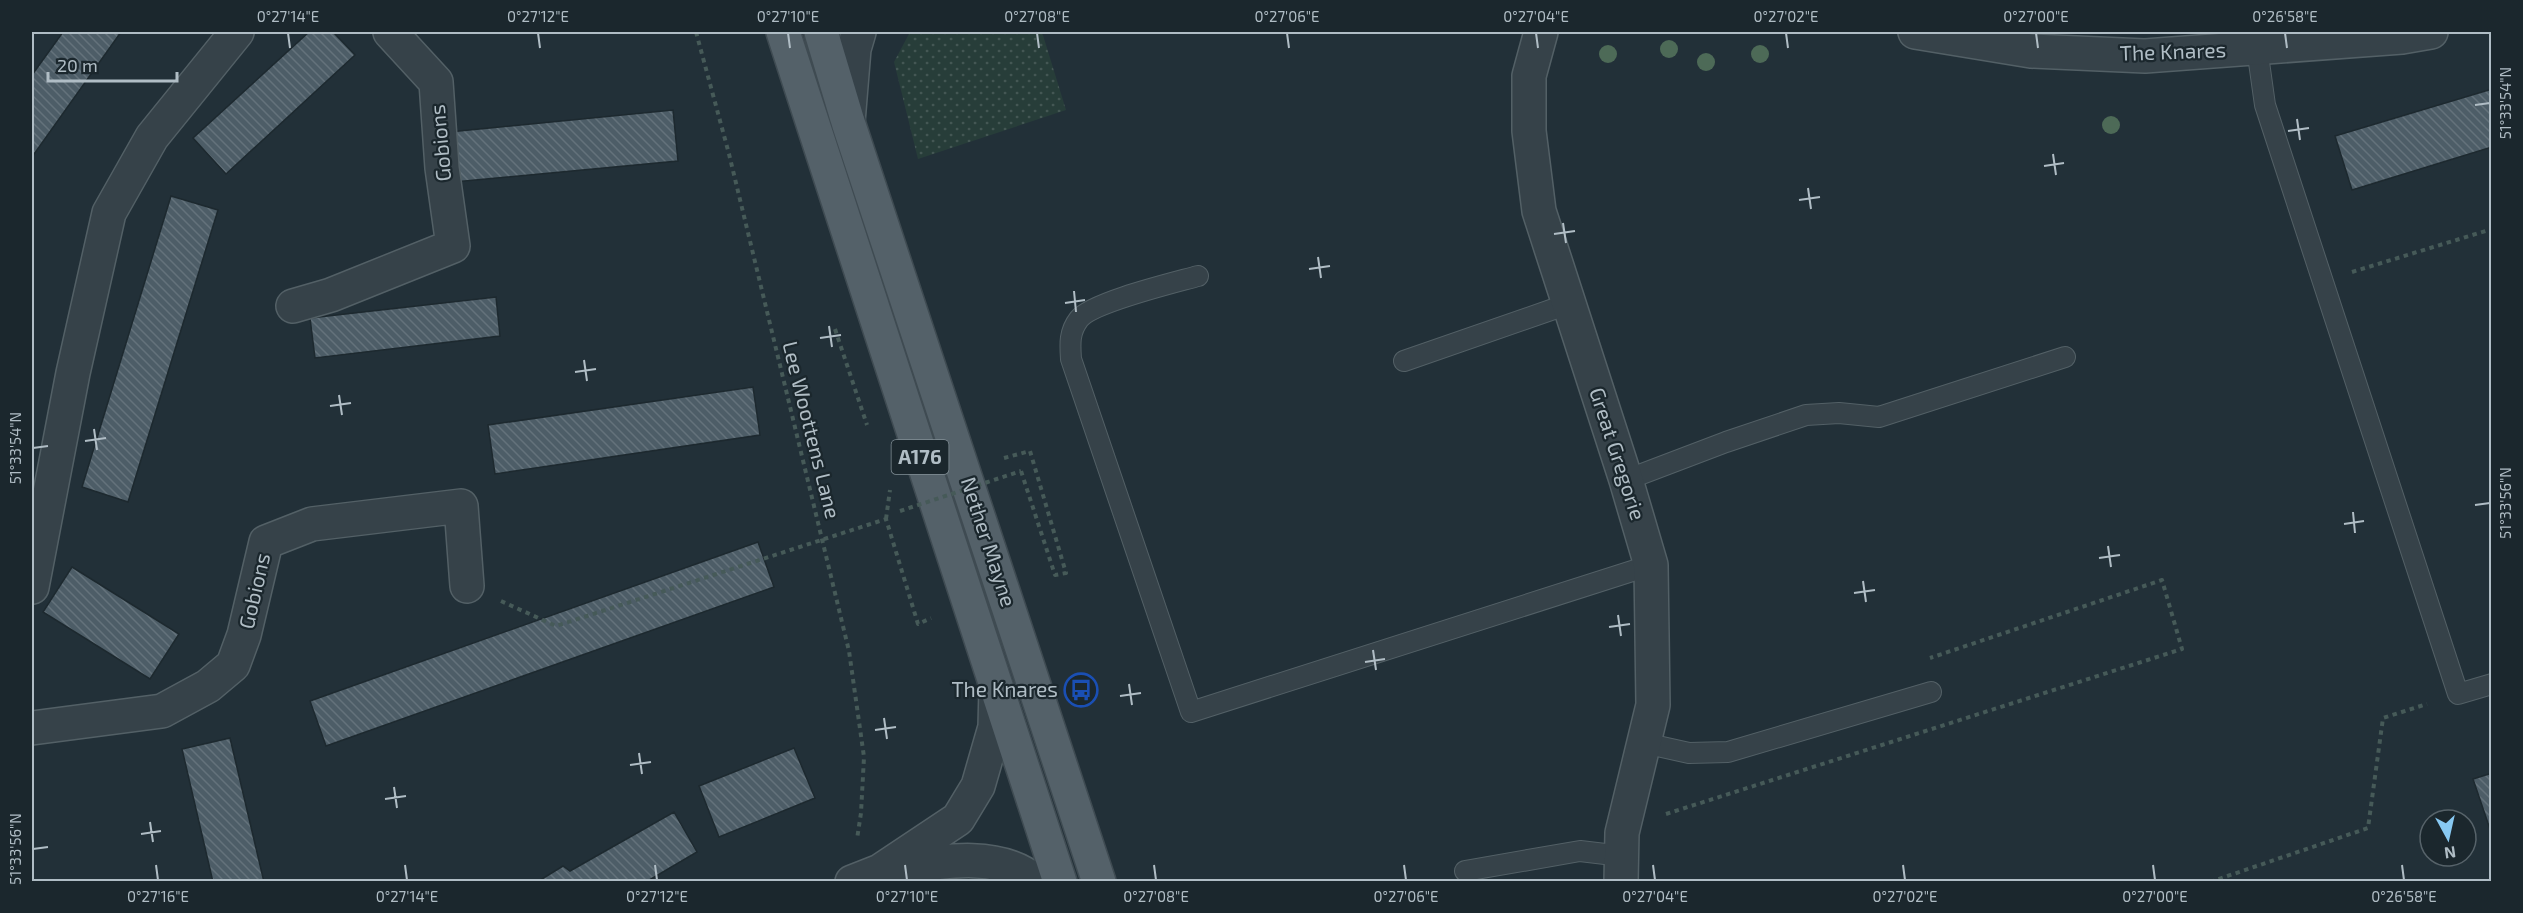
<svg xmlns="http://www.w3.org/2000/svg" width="2523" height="913" viewBox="0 0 2523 913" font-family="'Exo 2',sans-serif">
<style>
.grass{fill:url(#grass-dots)}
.building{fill:url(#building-back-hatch);stroke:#1d292f;stroke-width:1.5}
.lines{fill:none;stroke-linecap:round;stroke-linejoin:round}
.service-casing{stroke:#536066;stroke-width:22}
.minor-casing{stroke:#536066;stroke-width:36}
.tertiary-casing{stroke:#536066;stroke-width:36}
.primary-casing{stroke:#3f4b52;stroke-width:36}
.path{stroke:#465a58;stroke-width:4;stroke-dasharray:4.5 4.5;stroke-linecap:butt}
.service{stroke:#364249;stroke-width:20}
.minor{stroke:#364249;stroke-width:33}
.tertiary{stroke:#364249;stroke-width:33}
.primary{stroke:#546169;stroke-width:33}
.path-bridge{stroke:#465a58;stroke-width:4;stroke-dasharray:4.5 4.5;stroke-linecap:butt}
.tree{fill:#4d6a57}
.ticks{fill:none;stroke:#b0bdc5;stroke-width:2}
.labels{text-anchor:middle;stroke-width:4.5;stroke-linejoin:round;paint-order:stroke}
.shield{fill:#1b272d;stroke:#839097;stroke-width:1.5}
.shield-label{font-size:20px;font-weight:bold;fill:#b0bdc5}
.street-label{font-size:21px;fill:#b0bdc5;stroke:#1b272d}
.poi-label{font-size:21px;fill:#b0bdc5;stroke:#1b272d;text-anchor:end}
.neatline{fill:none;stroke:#b0bdc5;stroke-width:2}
.ticks-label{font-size:15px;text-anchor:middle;fill:#b0bdc5}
</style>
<defs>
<pattern id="grass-dots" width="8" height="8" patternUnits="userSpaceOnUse" patternTransform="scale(1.5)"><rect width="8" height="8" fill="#273d39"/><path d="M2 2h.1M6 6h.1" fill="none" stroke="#445754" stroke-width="1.8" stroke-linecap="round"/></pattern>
<pattern id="building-back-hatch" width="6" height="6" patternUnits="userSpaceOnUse" patternTransform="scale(1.5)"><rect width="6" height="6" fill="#4d5d67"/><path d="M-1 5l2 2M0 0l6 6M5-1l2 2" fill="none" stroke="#64727b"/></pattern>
</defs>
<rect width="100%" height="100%" fill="#223038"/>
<!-- grass -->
<path class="grass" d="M910 32H1042L1066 110 918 159 894 62Z"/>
<!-- building -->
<path class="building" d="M63 32H121L32 157V75Z
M309 32H333L355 55 226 174 193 138Z
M2492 89V147L2352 190 2335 136Z
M673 110 678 161 454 182 449 132Z
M171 196 218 210 128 502 82 487Z
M496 297 500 336 315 358 310 318Z
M753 387 760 435 495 474 488 425Z
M758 542 774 587 326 746 310 701Z
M72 567 179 634 150 679 43 612Z
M230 738 264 882H213L182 749Z
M794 748 815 798 719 837 699 786Z
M2492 773V835L2473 779Z
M674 812 697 852 646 882H537L563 866 570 871Z"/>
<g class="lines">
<!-- service casing -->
<g class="service-casing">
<path id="service" d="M2257 48 2265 105 2458 694 2492 684
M1198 276C1173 283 1093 302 1079 319 1069 332 1070 344 1071 359L1191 712 1651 565
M1404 361 1568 304
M1626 480 1726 442 1806 415 1839 413 1879 417 2065 357
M1644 743 1689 753 1728 752 1931 692
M1465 871 1580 851 1622 856"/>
</g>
<!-- minor casing -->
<g class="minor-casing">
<path id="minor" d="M1541 32 1529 76V131L1539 211 1626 480 1651 565 1653 705 1622 833 1621 882
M293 306 331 295 453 246 442 168 436 82 390 32
M32 587 73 373 109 213 152 137 237 32
M32 728 162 711 208 686 233 665 244 635 266 542 312 524 461 506 467 586
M888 870C934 863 997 848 1036 882
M852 882 880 871 958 819 978 786 995 727 996 688"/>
</g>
<!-- tertiary casing -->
<g class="tertiary-casing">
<path id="tertiary" d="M1915 32 2031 51 2145 56 2402 37 2431 32
M848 122 854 49 859 32"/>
</g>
<!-- primary casing -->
<g class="primary-casing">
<path id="primary" d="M783 32 1060 882
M821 32 848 122 1099 882"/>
</g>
<!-- path -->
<path class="path" d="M696 32 729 154 849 651 864 757 861 813 857 839
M2352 272 2492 229
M835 329 867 425
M1004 458 1030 451 1066 573 1055 575 1021 471
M886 519 890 490
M501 601 556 626 886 519 918 624 931 618
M1666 814 2182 649 2162 580 1930 658
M2210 882 2368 828 2383 718 2427 704"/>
<!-- service -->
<use href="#service" class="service"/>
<!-- minor -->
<use href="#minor" class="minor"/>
<!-- tertiary -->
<use href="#tertiary" class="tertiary"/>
<!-- primary -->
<use href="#primary" class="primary"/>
<!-- path-bridge -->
<path class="path-bridge" d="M900 511 1021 471"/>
</g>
<!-- trees -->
<g class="tree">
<circle cx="1669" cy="49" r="9"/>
<circle cx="1608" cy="54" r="9"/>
<circle cx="1760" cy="54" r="9"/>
<circle cx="1706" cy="62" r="9"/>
<circle cx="2111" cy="125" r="9"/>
</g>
<!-- ticks -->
<path class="ticks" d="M288 33 290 48M538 33 540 48M788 33 790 48M1037 33 1039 48M1287 33 1289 48M1536 33 1538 48M1786 33 1788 48M2036 33 2038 48M2285 33 2287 48M2475 105 2490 103M2297 119 2300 140M2288 131 2309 128M2053 154 2056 175M2044 166 2064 163M1808 188 1811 209M1799 200 1820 197M1563 223 1566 243M1554 234 1575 231M1318 257 1321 278M1309 269 1330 266M1074 291 1076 312M1065 303 1085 300M829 326 832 347M820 338 841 335M584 360 587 381M575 372 596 369M339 395 342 415M330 406 351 403M94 429 97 450M85 441 106 438M33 448 48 446M2475 505 2490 503M2353 512 2355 533M2344 524 2364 521M2108 546 2111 567M2099 558 2120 555M1863 581 1866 602M1854 593 1875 590M1618 615 1621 636M1609 627 1630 624M1373 650 1376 670M1365 662 1385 659M1129 684 1132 705M1120 696 1141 693M884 718 887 739M875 730 896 727M639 753 642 774M630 765 651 762M394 787 397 808M385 799 406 796M150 822 153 842M141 834 161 831M33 849 48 847M156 865 158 880M405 865 407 880M655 865 657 880M905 865 907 880M1154 865 1156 880M1404 865 1406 880M1653 865 1655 880M1903 865 1905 880M2153 865 2155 880M2402 865 2404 880"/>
<!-- icons -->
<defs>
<g id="bus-ring" transform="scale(1.725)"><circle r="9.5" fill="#1b272d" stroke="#1a4fb4" stroke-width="1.5"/><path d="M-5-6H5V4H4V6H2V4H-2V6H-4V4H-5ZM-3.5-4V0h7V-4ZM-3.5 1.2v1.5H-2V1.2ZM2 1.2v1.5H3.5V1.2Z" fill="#1a4fb4"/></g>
</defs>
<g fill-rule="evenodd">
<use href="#bus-ring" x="1081" y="690"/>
</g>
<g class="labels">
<!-- shield labels -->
<rect class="shield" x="891.5" y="440" width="57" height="34" rx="4.5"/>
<g class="shield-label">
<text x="920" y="464">A176</text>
</g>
<!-- street labels -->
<g class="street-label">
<text transform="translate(2173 52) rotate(-2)" y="7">The Knares</text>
<text transform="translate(441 143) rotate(-95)" y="7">Gobions</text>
<text transform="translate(811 430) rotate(76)" y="7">Lee Woottens Lane</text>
<text transform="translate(1617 454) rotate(72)" y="7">Great Gregorie</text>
<text transform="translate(988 542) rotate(72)" y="7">Nether Mayne</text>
<text transform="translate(255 591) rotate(-77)" y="7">Gobions</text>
</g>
<!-- poi labels -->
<g class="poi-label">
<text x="1058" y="697">The Knares</text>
</g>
</g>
<!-- border -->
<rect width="2523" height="913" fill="none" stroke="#1b272d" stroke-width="66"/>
<!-- north arrow -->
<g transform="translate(2448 838) rotate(172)"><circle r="28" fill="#1b272d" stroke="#57636a" stroke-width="1.5"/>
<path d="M0-4.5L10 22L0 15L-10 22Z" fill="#88c9f2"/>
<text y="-9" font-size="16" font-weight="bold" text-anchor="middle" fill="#b0bdc5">N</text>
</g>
<!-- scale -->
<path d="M48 72v9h129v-9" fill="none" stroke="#b0bdc5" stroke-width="3"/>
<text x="57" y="72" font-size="18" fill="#b0bdc5" stroke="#1b272d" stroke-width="4.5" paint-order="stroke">20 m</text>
<rect x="33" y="33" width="2457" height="847" class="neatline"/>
<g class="ticks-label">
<text x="288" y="22">0°27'14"E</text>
<text x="538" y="22">0°27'12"E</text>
<text x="788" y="22">0°27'10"E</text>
<text x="1037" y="22">0°27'08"E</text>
<text x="1287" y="22">0°27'06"E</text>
<text x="1536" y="22">0°27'04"E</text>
<text x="1786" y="22">0°27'02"E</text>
<text x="2036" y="22">0°27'00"E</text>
<text x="2285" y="22">0°26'58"E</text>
<text transform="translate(2506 103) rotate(-90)" y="5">51°33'54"N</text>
<text transform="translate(16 448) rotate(-90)" y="5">51°33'54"N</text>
<text transform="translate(2506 503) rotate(-90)" y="5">51°33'56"N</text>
<text transform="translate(16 849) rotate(-90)" y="5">51°33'56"N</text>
<text x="158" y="902">0°27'16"E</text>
<text x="407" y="902">0°27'14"E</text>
<text x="657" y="902">0°27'12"E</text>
<text x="907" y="902">0°27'10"E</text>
<text x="1156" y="902">0°27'08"E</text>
<text x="1406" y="902">0°27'06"E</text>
<text x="1655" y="902">0°27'04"E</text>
<text x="1905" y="902">0°27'02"E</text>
<text x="2155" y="902">0°27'00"E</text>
<text x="2404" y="902">0°26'58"E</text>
</g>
</svg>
